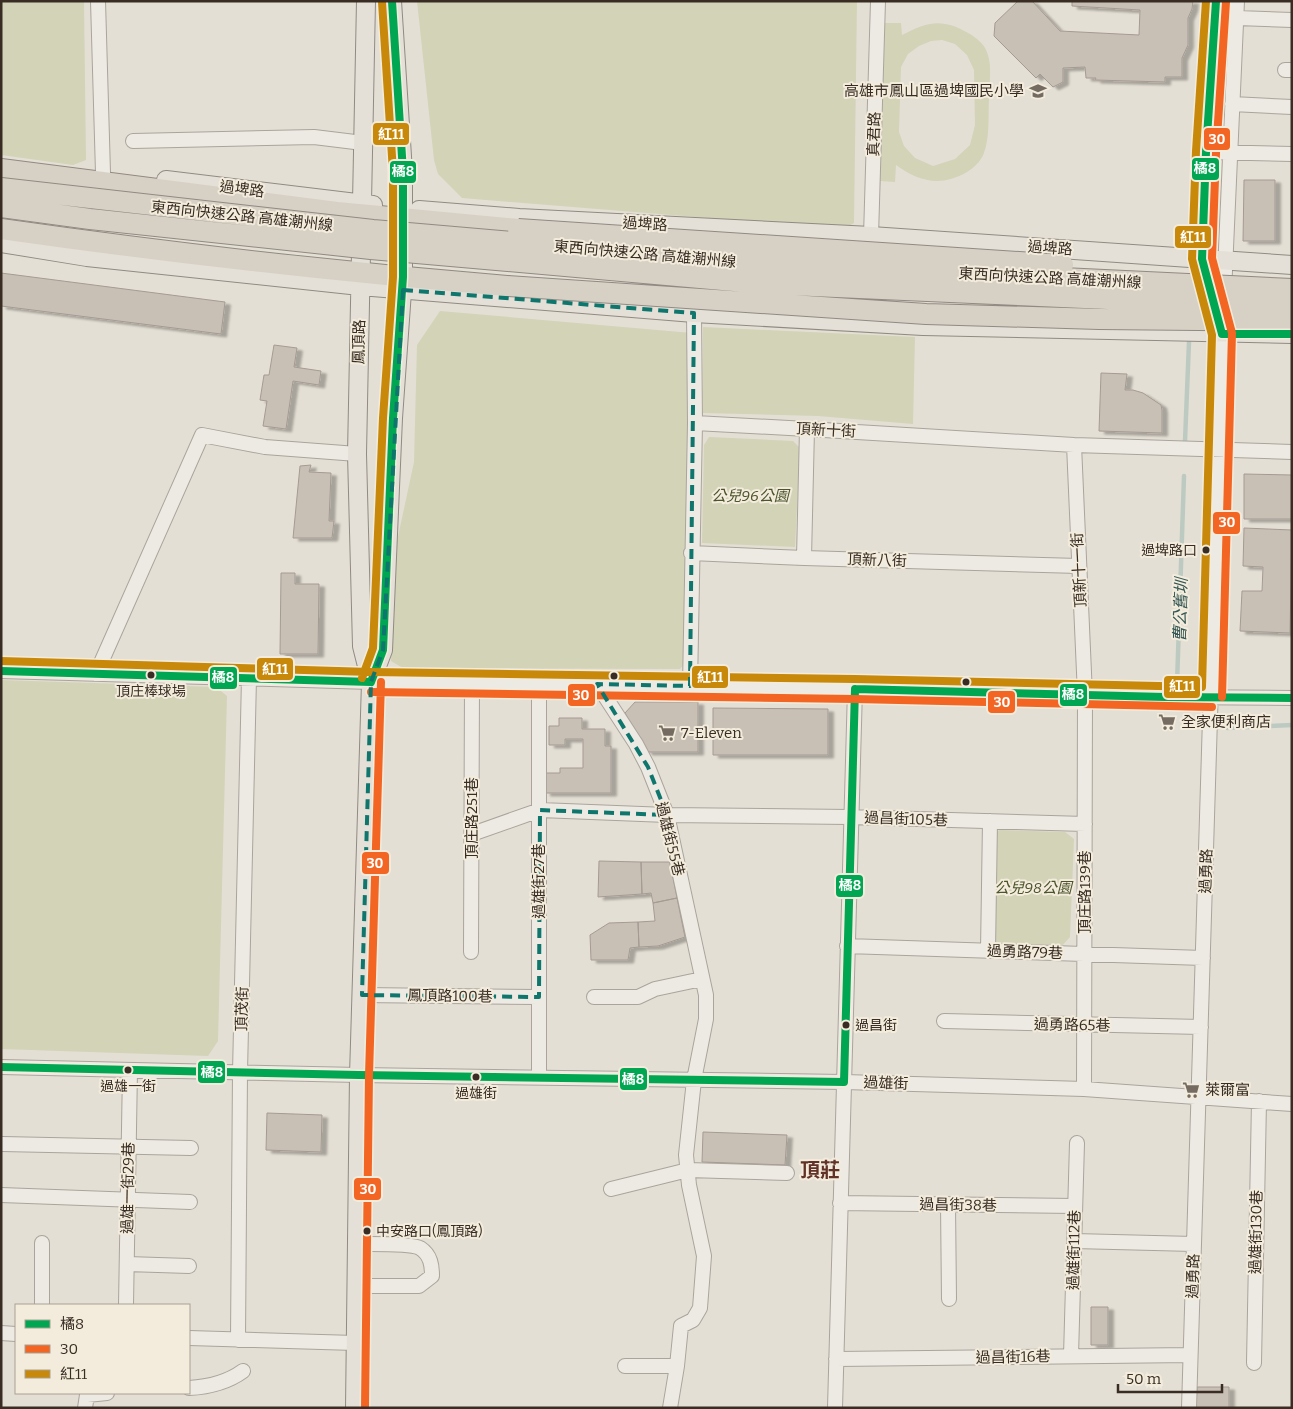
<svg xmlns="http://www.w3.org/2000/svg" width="1293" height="1409" viewBox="0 0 1293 1409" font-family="Bitter,'Noto Sans TC',serif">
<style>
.green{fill:#d3d3b8;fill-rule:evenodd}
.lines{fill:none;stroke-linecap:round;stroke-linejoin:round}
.stream{stroke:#bdcac2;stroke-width:4.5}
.building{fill:#c8bfb5;stroke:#a59b93;filter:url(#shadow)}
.minor-casing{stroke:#aaa49c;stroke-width:16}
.major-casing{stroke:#908a83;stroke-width:20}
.highway-casing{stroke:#908a83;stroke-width:22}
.minor{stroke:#edeae4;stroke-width:14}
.major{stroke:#e4e0d7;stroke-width:18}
.highway{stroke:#d7d0c5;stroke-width:20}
.highway-bridge-casing{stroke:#908a83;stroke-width:22;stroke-linecap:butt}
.highway-bridge{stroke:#d7d0c5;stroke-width:20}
.bus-1-casing{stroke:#f3ecdc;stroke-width:11}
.bus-2-casing{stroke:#f3ecdc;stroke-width:11}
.bus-3-casing{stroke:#f3ecdc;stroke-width:11}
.bus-1{stroke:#00a651;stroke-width:8}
.bus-2{stroke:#f26522;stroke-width:8}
.bus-3{stroke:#c88809;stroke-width:8}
.marked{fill:none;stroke:#0f766e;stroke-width:4;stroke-dasharray:10 6;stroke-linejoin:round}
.bus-dot{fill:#392d23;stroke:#f3ecdc;stroke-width:2}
.labels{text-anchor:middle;stroke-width:4;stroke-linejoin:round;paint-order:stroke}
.bus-label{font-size:14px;fill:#392d23;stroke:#f3ecdc}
.poi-label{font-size:15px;fill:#392d23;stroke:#f3ecdc;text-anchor:start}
.street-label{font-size:15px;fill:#392d23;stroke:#f3ecdc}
.park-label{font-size:15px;font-style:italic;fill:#4b542c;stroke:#f3ecdc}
.water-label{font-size:16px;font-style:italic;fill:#355754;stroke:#f3ecdc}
.district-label{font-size:20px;font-weight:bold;fill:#623227;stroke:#f3ecdc}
.line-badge{stroke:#f3ecdc;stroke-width:2}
.badge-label{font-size:14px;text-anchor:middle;font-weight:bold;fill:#fff}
</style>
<defs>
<filter id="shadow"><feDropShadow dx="5.5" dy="3" stdDeviation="1" flood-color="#0004"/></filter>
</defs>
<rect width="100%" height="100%" fill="#e4dfd4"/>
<!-- green -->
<path class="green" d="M1 1H84L86 160 73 165 1 155Z
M417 1H857L854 223 844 229 462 198 438 174 434 160Z
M885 23H901L902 35C929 21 943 18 970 34 975 37 984 44 986 50 993 64 989 84 989 99 988 117 990 136 984 153 981 161 974 168 967 172 941 187 919 182 896 165L895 182 880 181ZM942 40 955 44 967 55 974 70 975 125 970 145 955 159 933 166 915 158 904 146 899 132 901 67 908 54 919 46 931 41Z
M440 311 692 333 688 659 680 669 403 668 391 661 396 546 414 462 417 345Z
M703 327 915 337 913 424 818 416 703 413Z
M709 437 793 441 800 448 795 547 702 543 704 445Z
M1 680 216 687 227 696 218 1041 208 1056 1 1049Z
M999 830 1065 832 1074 839 1070 937 1061 947 996 946 993 940 995 835Z"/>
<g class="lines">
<!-- stream -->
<path class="stream" d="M1185 441 1189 342
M1177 684 1184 476
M1227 728 1292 725"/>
</g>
<!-- building -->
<path class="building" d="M1018 1H1032L1060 31 1139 35 1140 10 1072 6V1H1193L1192 9 1188 18V45L1182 58V77H1165V82L1095 80 1096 78H1086L1085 67 1063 68V82L1053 87 1040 74 1036 78 994 36 995 23Z
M1244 180H1275V241H1243Z
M1 273 225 302 221 334 1 306Z
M274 345 297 348 294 367 321 371 319 385 293 381 286 429 263 426 267 401 260 400 264 375H269Z
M1101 373 1127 374 1125 390H1133L1143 393 1161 405 1162 410V433L1099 431Z
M311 465 309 472 331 473 329 521H334L332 538H293L300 466Z
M1244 474 1292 475V519H1244Z
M1244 528 1292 530 1290 633 1240 631 1242 591H1262L1263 567 1243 566Z
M281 573H295V584H319L318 654H280Z
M635 702H698V752H647L625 713Z
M713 708 828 709V755H713Z
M559 718H582V729H605V746H611V793H545V773H560V768H583V739H565V745H549V726H559Z
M599 861 641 862 642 894 598 897Z
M641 862H670L677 898 653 903 651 893 642 894Z
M677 898 685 937 658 946 639 947 638 922 655 921 653 903Z
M638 922 639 947 630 948 628 960H591L590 935 609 923Z
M267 1113 322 1115 321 1152 266 1150Z
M703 1132 787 1135 785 1165 702 1162Z
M1091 1307H1108V1345H1091Z
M1197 1387H1229V1408H1196Z"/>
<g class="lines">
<!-- minor casing -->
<g class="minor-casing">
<path id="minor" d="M98 1 103 173
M1237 18 1292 20
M1285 70H1292
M1232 104 1292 107
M133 141 314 137 363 143
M1206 152 1292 154
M871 236 878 1
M1211 291 1202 259 1206 152 1216 1
M1224 293 1237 1
M694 313 695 423
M807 429 804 558 1079 566
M1074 445 1085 695 1084 1089
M691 553 804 558
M1 671 371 682 855 689 1165 697 1292 698
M96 674 202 435 265 447 357 454
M539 684V1077
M597 684 636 744 648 767 667 815 706 995V1019L694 1080 686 1155 689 1185 704 1256 700 1308 693 1320 681 1326 677 1366
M690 686 695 423 807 429 1074 445 1292 452
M472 834 540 810 667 815 850 817 1085 824
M847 946 1203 958
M988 950 990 821
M471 952 472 684
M362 995 539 997
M594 997H638L655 989 702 979
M944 1021 1201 1027
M1 1067 359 1075 844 1082 1084 1089 1292 1104
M2 1144 191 1148
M611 1189 688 1170 787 1173
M1 1195 190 1202
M840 1203 1075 1206
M948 1204 949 1299
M1074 1241 1194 1244
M127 1264 189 1266
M355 1286H419L432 1276C432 1266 431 1255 420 1248 411 1243 369 1244 356 1244
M42 1305V1243
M126 1305 130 1070
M1 1333 16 1334
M189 1338 355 1343
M238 1340 240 1072 249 678
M1071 1356 1077 1143
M836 1359 1190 1355
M1254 1363 1259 1101
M625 1366H677L670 1408
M189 1388C207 1387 228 1382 243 1371
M85 1408 87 1395 107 1393
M835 1408 855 689
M1189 1408 1222 324"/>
</g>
<!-- major casing -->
<g class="major-casing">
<path id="major" d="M166 180 373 205
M419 210 519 218 871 236 1292 265
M1 243 87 257 360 286 694 313 923 326 1292 334
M371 682 383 650 393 418 403 277V172L392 1
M355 1408 359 1075 371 682 362 646 357 454 366 1"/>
</g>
<!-- highway casing -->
<g class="highway-casing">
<path id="highway" d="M1 169 337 212 518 229
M1 229C169 253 338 272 507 286"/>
</g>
<!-- minor -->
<use href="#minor" class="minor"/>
<!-- major -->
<use href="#major" class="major"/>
<!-- highway -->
<use href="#highway" class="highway"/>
<!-- highway-bridge casing -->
<g class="highway-bridge-casing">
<path id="highway-bridge" d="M1 188 373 230 769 264 1292 289
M1 207 90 219 371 249 768 284 1292 307
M518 229 1063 265
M507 286 926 314 1099 319 1292 321"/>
</g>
<!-- highway-bridge -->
<use href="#highway-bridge" class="highway-bridge"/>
<!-- bus-1 casing -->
<g class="bus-1-casing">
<path id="bus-1" d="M1216 1 1206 152 1202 259 1222 334
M1222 334H1292
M1 671 371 682
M371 682 383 650 393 418 403 277V172L392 1
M855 689 1165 697 1292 698
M1 1067 359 1075 844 1082
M844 1082 855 689"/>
</g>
<!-- bus-2 casing -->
<g class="bus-2-casing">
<path id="bus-2" d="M371 692 855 699 1212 707
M1222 697 1232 333 1212 258 1216 153 1226 2
M365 1408 369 1075 381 682"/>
</g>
<!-- bus-3 casing -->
<g class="bus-3-casing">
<path id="bus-3" d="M1 661 371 672 855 679 1202 687 1212 335 1192 259 1196 151 1206 1
M362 678 373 648 383 418 393 277V172L382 2"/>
</g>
<!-- bus-1 -->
<use href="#bus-1" class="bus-1"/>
<!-- bus-2 -->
<use href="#bus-2" class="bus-2"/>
<!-- bus-3 -->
<use href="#bus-3" class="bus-3"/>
</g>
<!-- marked area -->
<path class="marked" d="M403 290 694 313 690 686 597 684 648 767 667 815 540 810 539 997 362 995 371 682 383 650Z"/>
<!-- icons -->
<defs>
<g id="school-bare" transform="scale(1.35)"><path d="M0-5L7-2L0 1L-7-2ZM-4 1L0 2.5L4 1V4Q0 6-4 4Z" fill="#756b61" stroke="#f3ecdc" stroke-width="2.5" paint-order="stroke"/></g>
<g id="supermarket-bare" transform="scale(1.35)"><path d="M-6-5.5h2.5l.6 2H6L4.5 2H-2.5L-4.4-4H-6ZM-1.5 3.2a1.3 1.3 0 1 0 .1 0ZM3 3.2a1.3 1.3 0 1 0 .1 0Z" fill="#756b61" stroke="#f3ecdc" stroke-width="2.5" paint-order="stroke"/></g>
</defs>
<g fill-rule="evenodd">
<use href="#school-bare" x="1038" y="91"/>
<use href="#supermarket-bare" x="1167" y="722"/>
<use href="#supermarket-bare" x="667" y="733"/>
<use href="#supermarket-bare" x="1191" y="1090"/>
</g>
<!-- markers -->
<g class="bus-dot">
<circle cx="1206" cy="550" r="4.5"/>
<circle cx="151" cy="675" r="4.5"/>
<circle cx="614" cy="676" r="4.5"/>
<circle cx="966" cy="682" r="4.5"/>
<circle cx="846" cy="1025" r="4.5"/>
<circle cx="128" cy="1070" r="4.5"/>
<circle cx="476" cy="1077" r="4.5"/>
<circle cx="367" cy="1231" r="4.5"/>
</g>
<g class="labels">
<!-- bus labels -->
<g class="bus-label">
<text x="1197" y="555" text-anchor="end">過埤路口</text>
<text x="151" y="696">頂庄棒球場</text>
<text x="855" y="1030" text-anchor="start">過昌街</text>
<text x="128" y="1091">過雄一街</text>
<text x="476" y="1098">過雄街</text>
<text x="376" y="1236" text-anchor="start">中安路口(鳳頂路)</text>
</g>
<!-- poi labels -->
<g class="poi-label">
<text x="1024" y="96" text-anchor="end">高雄市鳳山區過埤國民小學</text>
<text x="1181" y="727">全家便利商店</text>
<text x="681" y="738">7-Eleven</text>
<text x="1205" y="1095">萊爾富</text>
</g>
<!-- street labels -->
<g class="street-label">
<text transform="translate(874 134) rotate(-88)" y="5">真君路</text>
<text transform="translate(242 189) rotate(7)" y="5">過埤路</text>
<text transform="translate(242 216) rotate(6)" y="5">東西向快速公路 高雄潮州線</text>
<text transform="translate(645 224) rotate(3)" y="5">過埤路</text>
<text transform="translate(1050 248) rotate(4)" y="5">過埤路</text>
<text transform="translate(645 254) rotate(5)" y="5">東西向快速公路 高雄潮州線</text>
<text transform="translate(1050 278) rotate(3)" y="5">東西向快速公路 高雄潮州線</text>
<text transform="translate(359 342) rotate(-89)" y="5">鳳頂路</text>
<text transform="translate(826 430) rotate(3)" y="5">頂新十街</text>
<text transform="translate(877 560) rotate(2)" y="5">頂新八街</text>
<text transform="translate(1079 570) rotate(-93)" y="5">頂新十一街</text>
<text transform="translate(472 818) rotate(-90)" y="5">頂庄路251巷</text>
<text transform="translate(906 819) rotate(2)" y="5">過昌街105巷</text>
<text transform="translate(670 839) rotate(76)" y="5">過雄街55巷</text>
<text transform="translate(1206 871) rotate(-88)" y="5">過勇路</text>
<text transform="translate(539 881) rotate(-90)" y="5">過雄街27巷</text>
<text transform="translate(1085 892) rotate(-90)" y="5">頂庄路139巷</text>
<text transform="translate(1025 952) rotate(2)" y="5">過勇路79巷</text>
<text transform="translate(450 996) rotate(1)" y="5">鳳頂路100巷</text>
<text transform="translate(242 1009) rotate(-89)" y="5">頂茂街</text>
<text transform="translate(1072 1025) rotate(1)" y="5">過勇路65巷</text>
<text transform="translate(886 1083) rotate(2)" y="5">過雄街</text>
<text transform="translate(128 1188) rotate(-89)" y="5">過雄一街29巷</text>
<text transform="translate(958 1205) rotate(1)" y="5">過昌街38巷</text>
<text transform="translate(1256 1232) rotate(-89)" y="5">過雄街130巷</text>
<text transform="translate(1074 1250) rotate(-89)" y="5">過雄街112巷</text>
<text transform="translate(1193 1276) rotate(-88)" y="5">過勇路</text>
<text transform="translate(1013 1357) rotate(-1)" y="5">過昌街16巷</text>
</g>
<!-- park labels -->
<g class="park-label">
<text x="750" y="501">公兒96公園</text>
<text x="1033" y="893">公兒98公園</text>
</g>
<!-- water labels -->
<g class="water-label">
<text transform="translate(1180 610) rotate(-88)" y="6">曹公舊圳</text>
</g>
<!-- district labels -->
<g class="district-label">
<text x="820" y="1177">頂莊</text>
</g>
</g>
<g class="line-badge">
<rect x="372" y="122" width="38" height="24" rx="5" fill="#c88809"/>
<rect x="1203" y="127" width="28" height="24" rx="5" fill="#f26522"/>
<rect x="1191" y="157" width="29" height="24" rx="5" fill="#00a651"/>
<rect x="389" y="160" width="28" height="24" rx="5" fill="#00a651"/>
<rect x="1174" y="225" width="38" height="24" rx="5" fill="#c88809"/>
<rect x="1212" y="511" width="29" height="24" rx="5" fill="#f26522"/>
<rect x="256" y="657" width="38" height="24" rx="5" fill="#c88809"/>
<rect x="691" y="665" width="38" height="24" rx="5" fill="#c88809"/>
<rect x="209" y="666" width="29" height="24" rx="5" fill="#00a651"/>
<rect x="1163" y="675" width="38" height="24" rx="5" fill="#c88809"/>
<rect x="1059" y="683" width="29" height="24" rx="5" fill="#00a651"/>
<rect x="567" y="683" width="29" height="24" rx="5" fill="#f26522"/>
<rect x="987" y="690" width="29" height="24" rx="5" fill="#f26522"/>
<rect x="361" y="851" width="29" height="24" rx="5" fill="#f26522"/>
<rect x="835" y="874" width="29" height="24" rx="5" fill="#00a651"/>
<rect x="197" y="1060" width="29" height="24" rx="5" fill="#00a651"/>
<rect x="619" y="1067" width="29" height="24" rx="5" fill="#00a651"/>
<rect x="353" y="1177" width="29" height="24" rx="5" fill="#f26522"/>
</g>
<g class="badge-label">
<text x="391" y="139">紅11</text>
<text x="1217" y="144">30</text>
<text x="1205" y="173">橘8</text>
<text x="403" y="176">橘8</text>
<text x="1193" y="242">紅11</text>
<text x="1227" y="527">30</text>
<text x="275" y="674">紅11</text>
<text x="710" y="682">紅11</text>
<text x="223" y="682">橘8</text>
<text x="1182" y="691">紅11</text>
<text x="1073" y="699">橘8</text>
<text x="581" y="700">30</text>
<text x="1002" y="707">30</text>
<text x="375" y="868">30</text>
<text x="850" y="890">橘8</text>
<text x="212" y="1077">橘8</text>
<text x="633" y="1084">橘8</text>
<text x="368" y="1194">30</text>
</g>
<!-- border -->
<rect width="1293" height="1409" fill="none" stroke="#392d23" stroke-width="5"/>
<!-- legend -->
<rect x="15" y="1304" width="175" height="90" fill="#f3ecdc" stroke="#a9a092"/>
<rect x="25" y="1320" width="25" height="8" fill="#00a651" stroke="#a9a092"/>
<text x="60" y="1329" font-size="15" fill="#392d23">橘8</text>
<rect x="25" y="1345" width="25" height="8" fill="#f26522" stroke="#a9a092"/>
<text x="60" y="1354" font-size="15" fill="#392d23">30</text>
<rect x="25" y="1370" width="25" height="8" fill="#c88809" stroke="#a9a092"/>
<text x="60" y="1379" font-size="15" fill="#392d23">紅11</text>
<!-- scale -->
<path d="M1118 1384v8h104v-8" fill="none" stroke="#392d23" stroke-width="2.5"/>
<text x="1126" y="1384" font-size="15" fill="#392d23" stroke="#f3ecdc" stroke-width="4" paint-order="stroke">50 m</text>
</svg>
